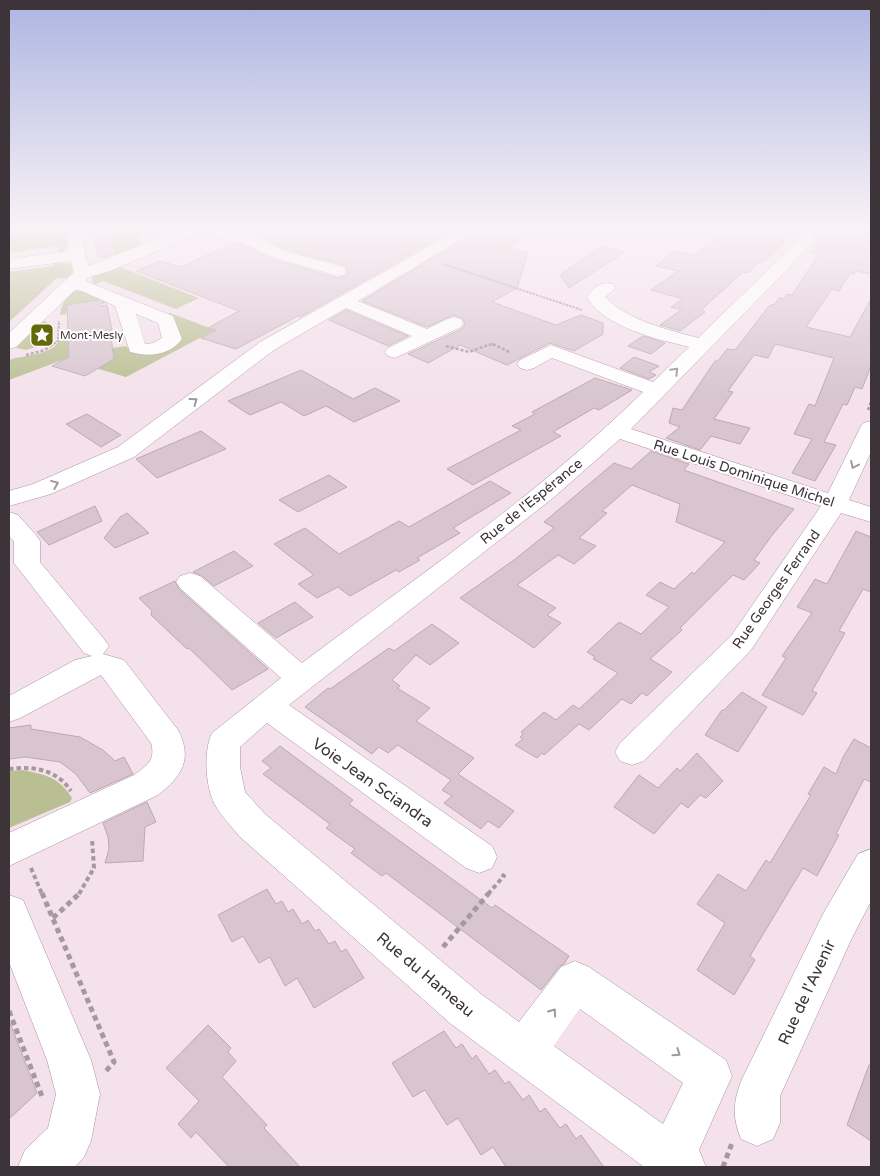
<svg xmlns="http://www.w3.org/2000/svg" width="880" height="1176" viewBox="0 0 880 1176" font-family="'Varela Round',sans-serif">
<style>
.green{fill:#b9bf92}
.building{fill:#d8c5cf;stroke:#bca9b2}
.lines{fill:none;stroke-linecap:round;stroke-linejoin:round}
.minor-casing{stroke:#a6949e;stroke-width:1}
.path-far3{stroke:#a798a0;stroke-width:2;stroke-dasharray:2.5 1;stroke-linecap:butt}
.path-far2{stroke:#a798a0;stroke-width:2.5;stroke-dasharray:3 2;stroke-linecap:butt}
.path-far1{stroke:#a798a0;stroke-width:4;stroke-dasharray:4.5 3;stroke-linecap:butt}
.path{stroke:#a798a0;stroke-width:5;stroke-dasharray:5.5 4;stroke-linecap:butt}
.minor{fill:#fff;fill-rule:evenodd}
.oneway{stroke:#9e9a9c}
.labels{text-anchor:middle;stroke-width:4;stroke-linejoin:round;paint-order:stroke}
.far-poi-label{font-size:11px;fill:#3c3438;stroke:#fff;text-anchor:start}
.street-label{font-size:14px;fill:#3c3438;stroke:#fff}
.near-street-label{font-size:16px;fill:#3c3438;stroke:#fff}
</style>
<rect width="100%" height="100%" fill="#f4e1eb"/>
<!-- green -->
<path class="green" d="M45 230H66L68 248 59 253 58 246 9 253V235Z
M142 230 140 248 117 257 110 231Z
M53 262 70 264C74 269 73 274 69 279L57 278 9 322V272L53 266Z
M117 266 199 298 176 309 103 281 93 285 92 277Z
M82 290 113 302 101 304 100 300 68 305 66 314 60 315C62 302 68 291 82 290Z
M170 313 215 330 126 377 65 359 9 380V360C26 354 58 356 62 334L68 333V336H71L86 352 126 346 132 352 177 342 165 315Z
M46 321 48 324V341L45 344 26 350 16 348 41 322Z
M23 770C46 775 59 777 72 798L70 802 9 828V771Z"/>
<!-- building -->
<path class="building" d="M93 230H110L116 253 103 258 98 256Z
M262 230H453L300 317 298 316 236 349 201 338 216 330 208 328 239 311 136 271 160 261 181 267 234 243 250 248 268 258 337 278 346 276 348 270 344 265 282 248 264 238 252 235Z
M479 230 521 240 509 248 528 253 517 288 492 302 556 325 581 315 603 323V334L574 351 550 343 507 365 460 345 428 363 408 354 462 329 465 324 463 318 453 315 427 327 362 301Z
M725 230H797L763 263 758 262 748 273 743 272 702 309 705 312 680 331 660 325 681 310 671 307 683 299 651 290 678 271 656 266 675 251 694 255Z
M826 230H851L871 234V274L856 271 854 274 850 273 839 291 832 289 830 292 806 327 850 337 871 299V366L862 389 855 387 847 405 843 404 824 442 836 445 815 481 792 473 812 439 794 434 809 404 815 406 834 358 775 344 768 358 754 355 728 391 733 392 714 419 750 428 740 444 711 436 700 450 666 438 680 427 669 423 673 408 682 410 715 361H718L727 349 735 350 769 306 775 304 779 298 783 299 787 294 792 295 819 254 811 252Z
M601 246 625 252 569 288 560 275Z
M98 300 101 306 107 305 112 330H110L114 359 85 376 52 366 69 357 67 305Z
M346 310 408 336 388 346 329 320Z
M643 336 647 337 665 343 651 354 628 346Z
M634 357 659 366 649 372 656 375 649 379 620 368Z
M301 370 353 399 375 388 400 401 354 422 326 406 304 416 281 402 250 415 228 401Z
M595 378 632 390 599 410 594 408 553 432 561 436 473 485 447 469 521 430 512 426 535 414 532 412Z
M87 414 121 435 101 447 66 424Z
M201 431 226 449 157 478 136 459Z
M651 451 689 464 684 470 794 509 773 534 754 560 760 563 744 580 733 575 680 628 682 630 650 659 672 672 647 696 642 693 631 704 622 699 589 730 579 724 544 755 542 753 537 758 515 745 523 739 520 737 523 734 521 732 544 712 556 720 573 705 579 709 618 673 593 659 595 657 587 652 619 622 641 634 669 607 646 595 660 582 674 589 692 572 694 574 725 542 676 522 680 504 632 485 602 511 607 513 579 538 596 546 574 564 558 555 517 585 556 608 547 615 561 623 534 648 460 598 514 560 554 528 544 522 614 463 631 469Z
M329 475 347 487 298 512 279 500Z
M490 481 511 493 453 528 460 533 417 558 420 560 399 572 396 570 350 596 338 587 317 598 298 584 314 575 274 544 305 528 339 554 399 521 409 527Z
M95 506 102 521 49 545 37 532Z
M127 513 149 533 115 548 104 538 120 517Z
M856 531 871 537V592L863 589 839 631 845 633 812 691 817 693 803 715 762 695 786 658 782 656 812 613 797 607 815 579 827 584Z
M234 551 253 566 214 586 201 575 193 572Z
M175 581 179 589 268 669 232 690 189 648 187 649 151 615 152 611 139 598Z
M295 602 313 617 276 638 258 623Z
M432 624 459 643 430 665 416 655 392 680 400 686 397 688 430 708 416 721 474 758 458 774 514 811 499 828 488 821 481 829 444 803 452 796 442 790 451 780 398 745 388 753 379 747 372 754 305 707 328 688 330 689 389 648 394 651Z
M742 692 767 707 738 752 705 735 722 710H724Z
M31 725V729L80 737 103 750 115 761 124 757 133 774 90 793 76 774 60 762 25 757 9 759V728Z
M854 739 871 748V782L864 779 836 834 839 835 817 876 803 868 750 956 755 960 734 995 697 970 725 923 697 904 718 874 746 891 766 860 770 863 811 795 808 794 824 767 836 774 843 757Z
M280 746 353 800 349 804 492 908 495 905 569 956 564 964 560 966 541 990 386 873 382 876 351 853 355 849 326 828 330 824 263 774 271 768 262 761Z
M697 753 723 781 706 798 700 795 688 808 681 803 654 834 614 807 639 775 658 788 677 768 680 771Z
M147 802 156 822 145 827 143 861 105 863 109 849 108 837 103 823Z
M267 889 276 904 282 901 288 912 293 909 302 924 308 920 315 931 319 929 329 944 335 941 341 952 346 949 364 978 314 1008 297 978 285 986 270 957 259 963 243 936 232 942 218 915Z
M10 1023 37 1093 9 1119V1024Z
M208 1025 231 1048 228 1052 236 1061 222 1077 267 1125 264 1128 300 1167H229L196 1132 191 1138 178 1124 199 1101 166 1068Z
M444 1031 456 1048 462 1044 472 1059 476 1055 489 1074 495 1070 505 1084 509 1081 523 1100 529 1095 540 1112 545 1108 560 1128 566 1124 576 1139 581 1135 604 1167H506L493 1147 481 1155 458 1118 447 1125 425 1090 413 1097 392 1063Z
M869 1065H871V1141L847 1125Z"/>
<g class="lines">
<!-- minor casing -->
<g class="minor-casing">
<path id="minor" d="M67 230H83L85 255 89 266 179 230H201L199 233 110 271 89 277 85 281 173 316 182 339C169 356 149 357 130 352L115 306 82 291 75 290 16 347 9 349V333L74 272 71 261 9 269V259L69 251ZM136 314 158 323 162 338 153 343 145 344Z
M206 230H231L263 240 281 250 344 267 346 271 344 275 338 276 269 256 251 246 208 233Z
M458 230H477L358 301 427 329 447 319 454 317 461 319 463 323 461 327 395 358 388 356 385 352 388 348 412 336 346 308 274 350 134 457 51 494 9 506V491L33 484 118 447 260 342Z
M801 230H816L813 240 802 254 631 429 828 493 860 428 863 423 871 421V452L849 500 871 507V522L841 513 751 650 644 761 632 765 620 761 615 752 620 743 731 636 821 506 620 439 553 498 289 705 492 846 497 857 492 868 479 873 466 868 267 723 240 747V767L245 792 265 814 481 994 519 1022 561 967 575 961 589 967 726 1060 732 1076 699 1150 706 1167H644L451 1024 239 836C232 827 223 818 217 808 205 791 203 751 212 733L281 678 180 588 176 582 180 576 190 573 200 576 302 663C418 576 539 494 643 392L552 358 534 368 527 370 520 368 517 364 520 360 551 345 653 382 689 347C655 338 608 329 587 298 592 287 602 281 613 284L616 288 605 297C629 321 666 329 698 338L790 248 798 239ZM580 1009 683 1083 663 1124 554 1046Z
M9 512 18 515 36 535 40 541V562L104 639 109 646 103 654 124 660 178 730C193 759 182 776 158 795L9 866V833L134 775C147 766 156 760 151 743L101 675 20 718 9 722V696L75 660 92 656 84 653 14 563V542L9 536Z
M871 849V901L851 940 780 1096V1123L773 1139 757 1146 741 1139C732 1117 733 1101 742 1079L823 914 858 854Z
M9 895 23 900 91 1060 100 1094 91 1141 84 1157 75 1167H18L25 1150 48 1128 56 1094 47 1060 9 962Z"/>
</g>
<!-- path-far3 -->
<path class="path-far3" d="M443 264 582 310
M51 346 58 341 59 321
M489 346 492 344 495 346"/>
<!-- path-far2 -->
<path class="path-far2" d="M493 344 511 353
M446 346 469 352 491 344
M26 355 45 350 53 344
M868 410 871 402"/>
<!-- path-far1 -->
<path class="path-far1" d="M9 769C34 766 56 769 71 791
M31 868 42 894
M79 894 94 868 92 839
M488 894 504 876 500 873"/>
<!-- path -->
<path class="path" d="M42 893 114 1062 106 1071
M53 918 80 893
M443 947 489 893
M9 1011 43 1099
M723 1167 732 1143"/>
<!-- minor -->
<use href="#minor" class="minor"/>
</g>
<!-- one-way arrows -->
<defs><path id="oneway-chevron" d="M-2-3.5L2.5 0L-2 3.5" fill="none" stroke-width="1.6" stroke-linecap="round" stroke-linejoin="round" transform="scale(1.25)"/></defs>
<g class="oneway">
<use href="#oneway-chevron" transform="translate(675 371) rotate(-45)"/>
<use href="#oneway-chevron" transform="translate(194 401) rotate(-36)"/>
<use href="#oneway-chevron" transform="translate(854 465) rotate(115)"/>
<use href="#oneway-chevron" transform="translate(55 484) rotate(-22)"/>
<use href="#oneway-chevron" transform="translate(553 1012) rotate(-54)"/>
<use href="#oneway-chevron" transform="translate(677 1053) rotate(35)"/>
</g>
<!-- sky -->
<linearGradient id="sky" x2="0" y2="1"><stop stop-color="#adb5e2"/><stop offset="0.58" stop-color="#faf2f6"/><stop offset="1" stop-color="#faf2f6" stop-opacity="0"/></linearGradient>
<rect width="880" height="395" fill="url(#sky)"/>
<!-- icons -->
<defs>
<g id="sight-square" transform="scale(1.25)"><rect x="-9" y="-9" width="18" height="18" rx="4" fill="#63690a" stroke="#fff"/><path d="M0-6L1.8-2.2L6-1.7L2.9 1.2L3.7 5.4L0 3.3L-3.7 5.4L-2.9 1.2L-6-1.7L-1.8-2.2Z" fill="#fff"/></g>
</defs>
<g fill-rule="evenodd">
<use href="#sight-square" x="42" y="335"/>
</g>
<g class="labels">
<!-- far-poi labels -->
<g class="far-poi-label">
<text x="60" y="339">Mont-Mesly</text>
</g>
<!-- street labels -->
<g class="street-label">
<text transform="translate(744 473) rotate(18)" y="5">Rue Louis Dominique Michel</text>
<text transform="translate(531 501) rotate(-39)" y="5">Rue de l'Espérance</text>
<text transform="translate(776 589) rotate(-55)" y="5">Rue Georges Ferrand</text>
</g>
<!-- near-street labels -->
<g class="near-street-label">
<text transform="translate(373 782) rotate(35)" y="6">Voie Jean Sciandra</text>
<text transform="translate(426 974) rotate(40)" y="6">Rue du Hameau</text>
<text transform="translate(806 992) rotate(-65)" y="6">Rue de l'Avenir</text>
</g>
</g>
<!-- border -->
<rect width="880" height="1176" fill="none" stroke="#3c3438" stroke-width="20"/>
</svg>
